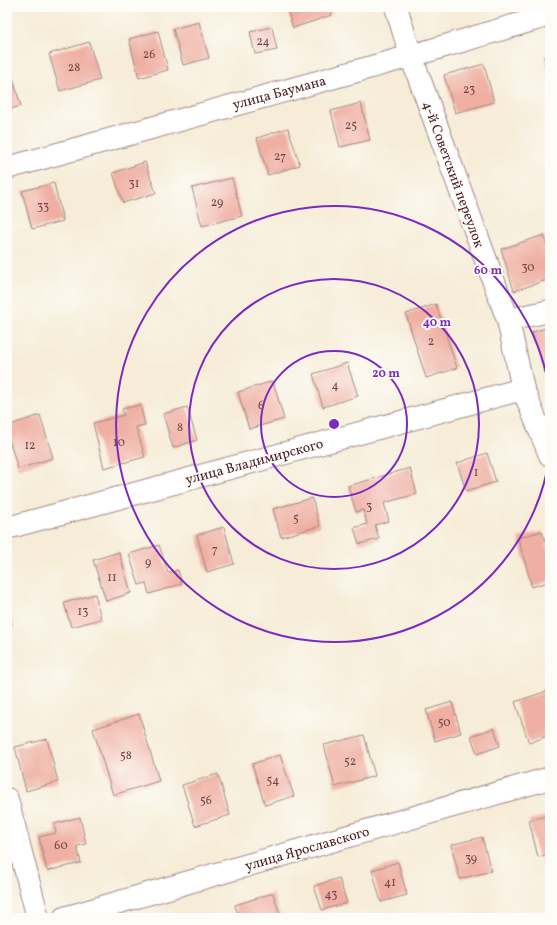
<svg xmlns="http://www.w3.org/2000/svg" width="557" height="925" viewBox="0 0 557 925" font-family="Vollkorn,serif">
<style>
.building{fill:#efafa2}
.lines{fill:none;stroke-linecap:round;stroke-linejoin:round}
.minor-casing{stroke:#a08681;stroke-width:24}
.minor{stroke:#fff;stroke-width:22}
.ring{fill:none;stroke:#7b2cbf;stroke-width:2}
.labels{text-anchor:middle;stroke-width:4;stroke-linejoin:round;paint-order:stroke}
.number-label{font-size:12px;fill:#734349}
.street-label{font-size:14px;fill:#4a1f2b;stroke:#fdfcf7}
.centre{fill:#7b2cbf;stroke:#fdfcf7;stroke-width:2}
.ring-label{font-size:12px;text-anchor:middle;font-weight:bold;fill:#7b2cbf;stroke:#fdfcf7;stroke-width:4;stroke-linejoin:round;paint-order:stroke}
</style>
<rect width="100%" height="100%" fill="#fdfcf7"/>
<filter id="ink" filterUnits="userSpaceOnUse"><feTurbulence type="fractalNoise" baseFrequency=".025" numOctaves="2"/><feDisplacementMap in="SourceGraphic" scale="8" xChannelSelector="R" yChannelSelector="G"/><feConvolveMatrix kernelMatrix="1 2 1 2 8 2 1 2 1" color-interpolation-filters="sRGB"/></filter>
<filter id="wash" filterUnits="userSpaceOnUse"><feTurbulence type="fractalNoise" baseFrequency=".012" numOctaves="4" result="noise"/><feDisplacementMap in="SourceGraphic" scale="16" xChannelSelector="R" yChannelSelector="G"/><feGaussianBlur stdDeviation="0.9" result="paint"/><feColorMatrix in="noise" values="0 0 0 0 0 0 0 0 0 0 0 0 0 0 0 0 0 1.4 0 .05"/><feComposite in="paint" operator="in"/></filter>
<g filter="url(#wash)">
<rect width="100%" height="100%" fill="#f6ecd7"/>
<g id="blocks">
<!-- building -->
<path class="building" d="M286 7H329L332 15 293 28Z
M199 22 209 58 183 65 173 29Z
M272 27 277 50 255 54 250 32Z
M158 31 168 70 139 78 129 39Z
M89 42 100 80 60 91 49 54Z
M550 54V74L544 56Z
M484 64 494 102 455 113 444 75Z
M10 69 21 106 7 110V70Z
M361 103 370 140 340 147 331 111Z
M288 128 300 165 268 175 257 138Z
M145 162 156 193 123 203 113 173Z
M232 178 242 216 202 226 192 188Z
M54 183 63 221 32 229 22 191Z
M544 235 550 255V279L514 291 501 249Z
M436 304 457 368 426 378 406 314Z
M550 327V372L545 373 532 332Z
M347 363 358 396 323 407 313 374Z
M273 381 284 419 249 429 238 392Z
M140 405 145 425 136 427 145 457 104 468 93 423 124 415 122 409Z
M187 407 197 440 173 448 163 414Z
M40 415 53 458 18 469 7 433V426Z
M487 453 496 482 466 491 457 463Z
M410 468 417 494 384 503 389 521 375 525 379 539 359 544 354 528 367 524 363 510 356 512 348 486Z
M312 498 320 526 281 537 273 509Z
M224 527 234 564 207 572 197 535Z
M542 531 550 557V581L532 587 518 538Z
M159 545 168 573 178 570 182 584 149 594 146 583 139 585 129 554Z
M119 552 131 593 106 601 93 560Z
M95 594 101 619 71 627 64 603Z
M7 603 12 625 7 626Z
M547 691 550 701V735L529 743 515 702Z
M452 702 461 733 435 741 426 710Z
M139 714 159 781 113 795 93 729Z
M494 728 500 746 477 754 471 736Z
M364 735 375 776 335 787 324 745Z
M47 739 58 782 26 791 15 747Z
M280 755 294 796 265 805 252 764Z
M218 774 230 815 195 826 182 785Z
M550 815V854L538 857 529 820Z
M80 817 86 844 77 846 81 863 47 871 39 837 56 833 54 824Z
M482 837 491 871 460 879 451 845Z
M398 862 407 895 381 902 372 870Z
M339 878 347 903 322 910 314 886Z
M273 893 281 918H239L235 905Z"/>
</g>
</g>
<g filter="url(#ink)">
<use href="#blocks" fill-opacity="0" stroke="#a08681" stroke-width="1"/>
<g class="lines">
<!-- minor casing -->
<g class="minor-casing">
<path id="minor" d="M396 7 411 56 508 320 523 389 550 455
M7 168 411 56 550 15
M508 320 550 311
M7 528 523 389
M7 799 38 918
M64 918 550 778"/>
</g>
<!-- minor -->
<use href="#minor" class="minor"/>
</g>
</g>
<!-- distance rings -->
<g class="ring">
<circle cx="334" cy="424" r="73"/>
<circle cx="334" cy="424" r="145"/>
<path d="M550 454A218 218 0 1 1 550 394"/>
</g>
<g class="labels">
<!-- number labels -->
<g class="number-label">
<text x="263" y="45">24</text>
<text x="149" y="58">26</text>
<text x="74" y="71">28</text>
<text x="469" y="93">23</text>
<text x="351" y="129">25</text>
<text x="280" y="160">27</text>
<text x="134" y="187">31</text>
<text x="217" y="206">29</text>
<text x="43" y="210">33</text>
<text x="528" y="271">30</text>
<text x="431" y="345">2</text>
<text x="335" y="389">4</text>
<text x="261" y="409">6</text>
<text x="180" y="431">8</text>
<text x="119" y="446">10</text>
<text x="30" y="449">12</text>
<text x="476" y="476">1</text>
<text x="369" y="510">3</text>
<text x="296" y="522">5</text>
<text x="215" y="553">7</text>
<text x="148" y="566">9</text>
<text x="112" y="581">11</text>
<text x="83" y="615">13</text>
<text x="444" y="726">50</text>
<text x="126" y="759">58</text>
<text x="350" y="765">52</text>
<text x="273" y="784">54</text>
<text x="206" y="804">56</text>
<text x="61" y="849">60</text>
<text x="471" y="862">39</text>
<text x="390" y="886">41</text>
<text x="331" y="898">43</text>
</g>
<!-- street labels -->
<g class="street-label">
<text transform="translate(279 92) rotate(-15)" y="5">улица Баумана</text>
<text transform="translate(454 174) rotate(70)" y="5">4-й Советский переулок</text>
<text transform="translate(254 461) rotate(-15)" y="5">улица Владимирского</text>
<text transform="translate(307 848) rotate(-16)" y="5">улица Ярославского</text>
</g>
</g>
<circle cx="334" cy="424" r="6" class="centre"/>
<g class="ring-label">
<text x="488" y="274">60 m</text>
<text x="437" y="326">40 m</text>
<text x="386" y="377">20 m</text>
</g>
<!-- margin -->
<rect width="557" height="925" fill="none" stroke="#fdfcf7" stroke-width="24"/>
</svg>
